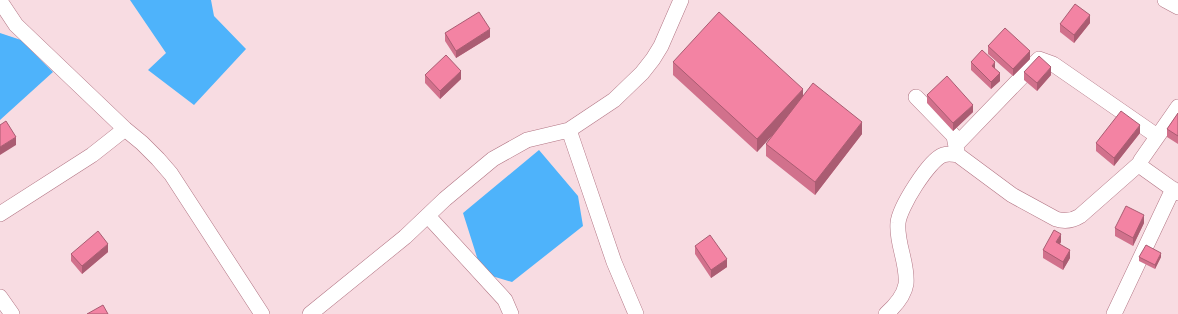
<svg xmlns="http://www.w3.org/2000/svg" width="1178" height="314" viewBox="0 0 1178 314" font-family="Literata,serif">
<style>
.water{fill:#4eb3fb}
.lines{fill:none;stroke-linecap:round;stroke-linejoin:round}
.street-casing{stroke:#b27584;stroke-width:16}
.street{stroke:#fff;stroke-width:15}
.wall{fill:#d1718c}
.shaded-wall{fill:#aa5c72}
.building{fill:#f383a3;stroke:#aa5c72}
</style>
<rect width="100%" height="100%" fill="#f8dce2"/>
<!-- water -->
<path class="water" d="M130 0H211L214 16 246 49 194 105 148 70 166 53Z
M0 33 21 40 53 72 0 120Z
M539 150 578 196 583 226 512 282 482 273 463 213Z"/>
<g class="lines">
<!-- street casing -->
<g class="street-casing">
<path id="street" d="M1165 0 1178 7
M0 1 16 25 125 129 142 143 158 159 171 174 262 314
M916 97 954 136 957 152
M1178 107 1141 160 1139 164 1143 168 1178 193
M569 130 614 262 636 314
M956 145 1039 59 1053 64 1157 136
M0 214 92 155 125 129
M428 216 505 300 511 314
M0 297 12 314
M310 314 405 237 445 199 493 159 527 140 569 130 614 100 642 73 653 59 661 46 681 0
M886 314C895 306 904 296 906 284 908 263 896 243 898 223 899 208 929 160 943 155 948 153 953 154 958 155L1012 195 1056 219C1065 222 1072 221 1080 216L1139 164
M1114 314 1173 189"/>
</g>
<!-- street -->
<use href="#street" class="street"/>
</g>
<!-- wall -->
<path class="wall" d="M1090 23 1074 43 1060 32V24Z
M445 33 490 37 456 58 445 41Z
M988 46 1030 59 1013 76 988 54Z
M673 62 803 96 862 134 815 195 766 156V144L773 134 757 152 673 75Z
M971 62 995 69 1000 81 991 89 971 70Z
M1024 72 1051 75 1037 91 1024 80Z
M425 75 461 79 440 99 425 83Z
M927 95 973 112 953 131 927 103Z
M1178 113V144L1167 137V129Z
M1140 133 1114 166 1096 151V143Z
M1144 223 1133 246 1115 236V228Z
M1061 242 1060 244 1070 258 1063 270 1043 258V250Z
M695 246 727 267 711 278 695 254Z
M108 252 82 274 71 261V254Z
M1139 257H1161L1155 269 1139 261Z"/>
<!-- shaded-wall -->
<path class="shaded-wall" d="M1090 15V23L1074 43V35Z
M490 29V37L456 58V51Z
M1030 51V59L1013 76V69Z
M995 62V70L992 66Z
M1051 67V75L1037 91V83Z
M461 71V79L440 99V91Z
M1000 73V81L991 89V82Z
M803 89V102L757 152V139Z
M973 105V112L953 131V123Z
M862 122V134L815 195V182Z
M1140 125V133L1114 166V158Z
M16 137V145L0 155V147Z
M1144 215V223L1133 246V238Z
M1061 234V242L1056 250V242Z
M108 244V252L82 274V266Z
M1070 250V258L1063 270V262Z
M1161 253V257L1155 269V265Z
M727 259V267L711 278V270Z"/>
<!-- building -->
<path class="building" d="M1075 4 1090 15 1074 35 1060 24Z
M479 12 490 29 456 51 445 33Z
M719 12 803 89 757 139 673 62Z
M1005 28 1030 51 1013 69 988 46Z
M982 50 995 62 992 66 1000 73 991 82 971 62Z
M446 55 461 71 440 91 425 75Z
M1039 56 1051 67 1037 83 1024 72Z
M947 76 973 105 953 123 927 95Z
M813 83 862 122 815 182 766 144Z
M1121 111 1140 125 1114 158 1096 143Z
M1178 113V136L1167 129Z
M6 121 16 137 0 147V125Z
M1126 206 1144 215 1133 238 1115 228Z
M1054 230 1061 234 1056 242 1070 250 1063 262 1043 250Z
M98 231 108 244 82 266 71 254Z
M710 235 727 259 711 270 695 246Z
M1146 245 1161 253 1155 265 1139 257Z
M103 305 108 314H87Z"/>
</svg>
